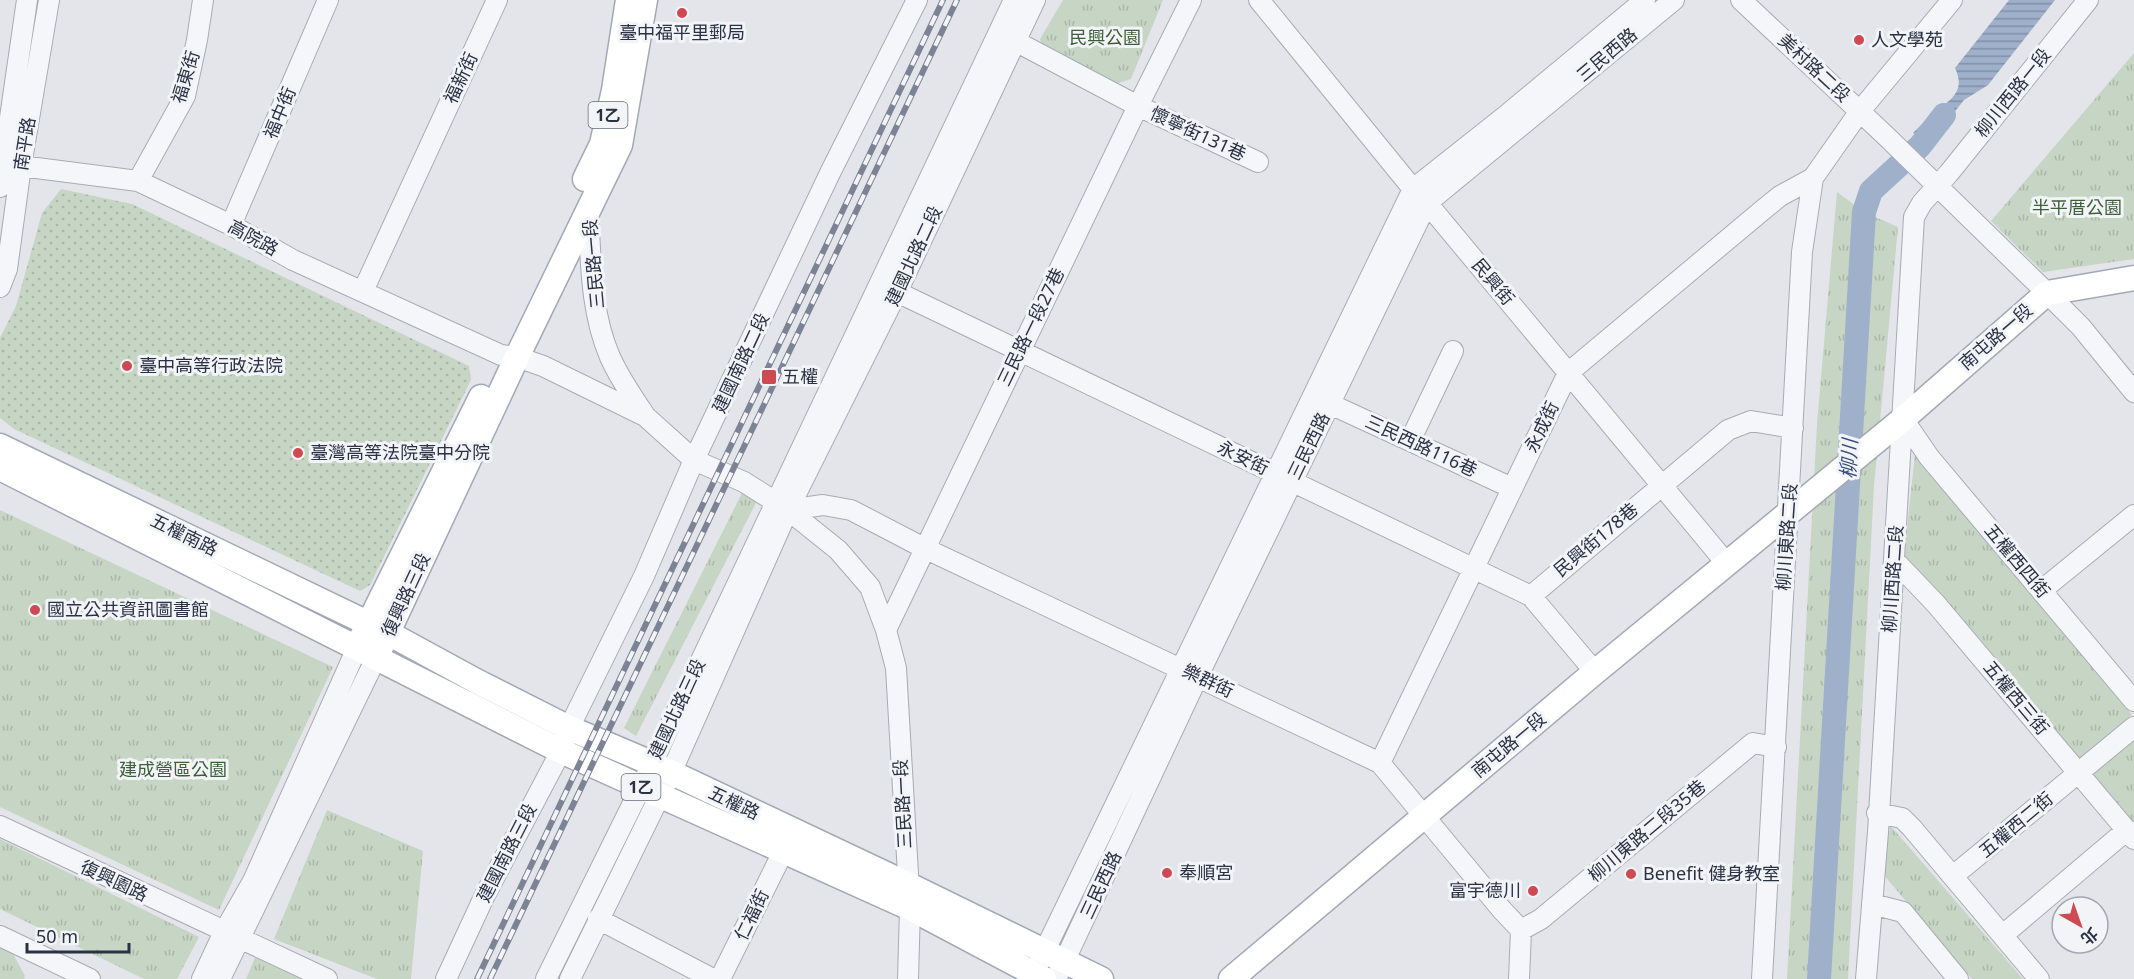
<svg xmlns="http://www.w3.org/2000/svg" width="2134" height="979" viewBox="0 0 2134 979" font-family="'Noto Sans','Noto Sans TC',sans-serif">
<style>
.grass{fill:url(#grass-dots)}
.park{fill:url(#park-tufts)}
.water{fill:url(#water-rules)}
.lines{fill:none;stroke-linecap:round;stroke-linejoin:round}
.river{stroke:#9eb0ca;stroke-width:24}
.minor-casing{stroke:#a8abb5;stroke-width:22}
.major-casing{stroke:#a2a8b6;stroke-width:27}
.minor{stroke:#f5f6f9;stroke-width:20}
.major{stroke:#fff;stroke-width:24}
.rail-casing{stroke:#7c8394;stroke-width:6}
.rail{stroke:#f2f4f8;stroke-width:4;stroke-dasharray:11;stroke-linecap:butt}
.poi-dot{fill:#ce4952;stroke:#f2f4f8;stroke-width:2}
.labels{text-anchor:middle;stroke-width:6;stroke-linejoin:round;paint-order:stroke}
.shield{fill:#f2f4f8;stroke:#666c79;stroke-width:1.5}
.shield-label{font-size:16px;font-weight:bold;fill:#2a3143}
.poi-label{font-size:18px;fill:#2a3143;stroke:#f2f4f8;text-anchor:start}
.park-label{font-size:18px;fill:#3c5e38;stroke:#f2f4f8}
.street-label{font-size:18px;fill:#2a3143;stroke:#f2f4f8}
.water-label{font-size:20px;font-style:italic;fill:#344c77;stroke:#f2f4f8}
</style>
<defs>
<pattern id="grass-dots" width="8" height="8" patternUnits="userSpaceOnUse" patternTransform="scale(1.5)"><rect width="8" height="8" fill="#c7d5c4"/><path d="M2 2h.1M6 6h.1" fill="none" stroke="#abb7aa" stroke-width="1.8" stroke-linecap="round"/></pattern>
<pattern id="park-tufts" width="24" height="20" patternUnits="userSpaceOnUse" patternTransform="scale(1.5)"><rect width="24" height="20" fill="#c7d5c4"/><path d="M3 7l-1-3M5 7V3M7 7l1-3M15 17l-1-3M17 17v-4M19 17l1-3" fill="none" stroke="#abb7aa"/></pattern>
<pattern id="water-rules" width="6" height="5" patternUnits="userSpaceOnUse" patternTransform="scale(1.5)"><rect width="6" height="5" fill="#9eb0ca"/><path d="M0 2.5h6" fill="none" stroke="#8190a6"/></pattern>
</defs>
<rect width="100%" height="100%" fill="#e3e5eb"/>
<!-- grass -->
<path class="grass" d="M61 189 132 204 469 366 471 380 370 585 360 591 14 429 0 418V338L16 306 42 213Z"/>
<!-- park -->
<path class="park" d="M1063 0H1163L1131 79 1113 85 1043 49 1040 39Z
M2134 53V259L2043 272 1991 221Z
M1837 192 1864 212 1898 227 1874 486 1848 979H1787L1817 424Z
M1915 454 2132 715 2076 762 1904 555Z
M744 489 758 499 636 736 624 728Z
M0 510 333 667 219 910 0 807Z
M2134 733V829L2086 774Z
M327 810 423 851 411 979H377L274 939Z
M1890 825 2023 979H1972L1883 874Z
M0 839 199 937 177 979H144L0 909Z
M0 946 12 952 25 976 24 979H0Z
M257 953 310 979H246Z"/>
<!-- water -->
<path class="water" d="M2009 0H2055L1988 85 1964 100 1930 143 1913 133C1920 126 1927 119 1934 113 1951 99 1966 92 1955 68Z"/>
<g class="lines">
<!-- river -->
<path class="river" d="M1819 979 1864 212 1871 191 1920 146 1944 115"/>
<!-- minor casing -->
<g class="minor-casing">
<path id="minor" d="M1259 0 1413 189 1427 203 1727 564
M1741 0 1887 137 2047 293 2081 327 2134 392
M1015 41 1138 106 1258 162
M0 141 7 142 21 166 138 181 231 225 293 260 501 355 517 357 543 366 645 416 694 460 744 482 788 510 838 550 870 587 886 630 896 668 910 908 908 979
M138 181 185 96 197 40 203 0
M0 187 27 0
M588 210C591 259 590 311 610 357 619 377 631 395 644 414
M231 225 328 0
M0 287 7 269 21 166 49 0
M363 291 497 0
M897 292 1531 596 1595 672
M1330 404 1512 488
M1903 419 1929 457 2134 701
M1410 441 1453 351
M788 510 823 505 851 510 924 548 1380 763 1502 910 1521 930 1519 979
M1894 560 1936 604 2134 839
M2042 590 2134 515
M1531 596 1728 430 1751 421 1793 428
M886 630 1138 106 1191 0
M1380 763 1568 373 1764 209 1780 196 1813 178
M1877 813 1902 818 1912 828 2039 979
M0 826 327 979
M1953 876 2134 727
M1872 904 1903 912 1958 979
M598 919 713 979
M1521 930 1541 919 1753 743 1776 747
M2003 935 2127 830
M0 936 90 979
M202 979 224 932 253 881 357 648
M220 979 376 658
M446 979 484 897 561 751 569 728 644 576 694 460 830 173 917 0
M546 979 641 787 1014 0
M570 979 671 773 788 510 897 292 1035 0
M720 979 783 852
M1031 979 1413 189 1509 113 1645 0
M1056 979 1198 676 1427 203 1674 0
M1762 979 1802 252 1813 178 1860 111 1952 0
M1866 979 1878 832 1914 217 1922 203 1949 173 2088 0"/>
</g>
<!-- major casing -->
<g class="major-casing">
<path id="major" d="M585 179 602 144 614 90 628 0
M0 446 388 633 478 682 569 728 651 763 907 884 1101 979
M0 468 561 751 910 908 1044 979
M362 637 481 397
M381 647 517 357 620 145 645 0
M1231 979 1595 672 1903 419 2047 293 2134 278"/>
</g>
<!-- minor -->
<use href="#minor" class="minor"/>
<!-- major -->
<use href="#major" class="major"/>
<!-- rail casing -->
<g class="rail-casing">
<path id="rail" d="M477 979 943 0
M490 979 957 0"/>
</g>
<!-- rail -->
<use href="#rail" class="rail"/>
</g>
<!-- markers -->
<g class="poi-dot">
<circle cx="682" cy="13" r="6"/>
<circle cx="1859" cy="40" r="6"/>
<circle cx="127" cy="366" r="6"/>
<rect x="761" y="369" width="16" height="16" rx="3"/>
<circle cx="298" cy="453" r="6"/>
<circle cx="35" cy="610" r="6"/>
<circle cx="1167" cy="873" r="6"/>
<circle cx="1631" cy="874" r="6"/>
<circle cx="1533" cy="891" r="6"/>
</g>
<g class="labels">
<!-- shield labels -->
<g class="shield">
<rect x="588.5" y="102" width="39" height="26" rx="4.5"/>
<rect x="621.5" y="774" width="39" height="26" rx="4.5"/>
</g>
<g class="shield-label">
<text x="608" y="121">1乙</text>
<text x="641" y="793">1乙</text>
</g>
<!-- poi labels -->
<g class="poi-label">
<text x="682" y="39" text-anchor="middle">臺中福平里郵局</text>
<text x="1871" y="46">人文學苑</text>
<text x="139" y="372">臺中高等行政法院</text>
<text x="782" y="383">五權</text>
<text x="310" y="459">臺灣高等法院臺中分院</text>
<text x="47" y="616">國立公共資訊圖書館</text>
<text x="1179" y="879">奉順宮</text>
<text x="1643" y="880">Benefit 健身教室</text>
<text x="1521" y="897" text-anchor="end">富宇德川</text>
</g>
<!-- park labels -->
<g class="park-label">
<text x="1105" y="44">民興公園</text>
<text x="2077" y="214">半平厝公園</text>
<text x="173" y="776">建成營區公園</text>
</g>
<!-- street labels -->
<g class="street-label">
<text transform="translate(1607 55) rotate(-40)" y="6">三民西路</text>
<text transform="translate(1814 68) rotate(43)" y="6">美村路二段</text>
<text transform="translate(186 77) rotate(-73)" y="6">福東街</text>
<text transform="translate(461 78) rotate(-65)" y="6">福新街</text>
<text transform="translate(2013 93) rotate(-51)" y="6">柳川西路一段</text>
<text transform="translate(280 113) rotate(-67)" y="6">福中街</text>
<text transform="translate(1198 134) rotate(25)" y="6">懷寧街131巷</text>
<text transform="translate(25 144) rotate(-81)" y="6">南平路</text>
<text transform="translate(253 238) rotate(29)" y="6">高院路</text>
<text transform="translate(914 256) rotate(-65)" y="6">建國北路二段</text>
<text transform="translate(594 264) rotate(-95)" y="6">三民路一段</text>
<text transform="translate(1493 282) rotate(50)" y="6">民興街</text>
<text transform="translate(1031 327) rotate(-64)" y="6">三民路一段27巷</text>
<text transform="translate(1996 337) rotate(-41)" y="6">南屯路一段</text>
<text transform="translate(741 363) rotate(-65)" y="6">建國南路二段</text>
<text transform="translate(1542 427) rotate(-64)" y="6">永成街</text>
<text transform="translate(1309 446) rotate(-64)" y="6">三民西路</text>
<text transform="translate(1421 446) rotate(25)" y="6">三民西路116巷</text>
<text transform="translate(1243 458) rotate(26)" y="6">永安街</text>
<text transform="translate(184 535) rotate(26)" y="6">五權南路</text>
<text transform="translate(1787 537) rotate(-86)" y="6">柳川東路二段</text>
<text transform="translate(1596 540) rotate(-40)" y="6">民興街178巷</text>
<text transform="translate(2017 561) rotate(50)" y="6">五權西四街</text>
<text transform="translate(1893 579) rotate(-86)" y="6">柳川西路二段</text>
<text transform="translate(406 595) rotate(-65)" y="6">復興路三段</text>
<text transform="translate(1208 681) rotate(25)" y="6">樂群街</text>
<text transform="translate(2016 698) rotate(50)" y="6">五權西三街</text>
<text transform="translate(677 709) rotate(-65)" y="6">建國北路三段</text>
<text transform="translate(1509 745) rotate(-40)" y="6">南屯路一段</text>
<text transform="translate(734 803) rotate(25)" y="6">五權路</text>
<text transform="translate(903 804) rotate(-93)" y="6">三民路一段</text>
<text transform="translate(2016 825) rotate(-40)" y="6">五權西二街</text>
<text transform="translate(1647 831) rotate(-40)" y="6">柳川東路二段35巷</text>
<text transform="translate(507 853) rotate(-63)" y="6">建國南路三段</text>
<text transform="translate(114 881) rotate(25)" y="6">復興園路</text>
<text transform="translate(1101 885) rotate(-65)" y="6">三民西路</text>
<text transform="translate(752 915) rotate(-64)" y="6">仁福街</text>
</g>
<!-- water labels -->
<g class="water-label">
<text transform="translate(1849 459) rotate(-87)" y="7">柳川</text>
</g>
</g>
<!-- north arrow -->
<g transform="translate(2080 925) rotate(140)"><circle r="28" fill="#f2f4f8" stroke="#a2a6b0" stroke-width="1.5"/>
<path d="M0-4.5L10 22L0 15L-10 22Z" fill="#ce4952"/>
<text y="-9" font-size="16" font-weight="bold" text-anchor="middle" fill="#2a3143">北</text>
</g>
<!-- scale -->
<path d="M27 943v9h102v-9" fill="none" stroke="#2a3143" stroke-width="3"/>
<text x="36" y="943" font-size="18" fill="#2a3143" stroke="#f2f4f8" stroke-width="4.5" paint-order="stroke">50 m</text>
</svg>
